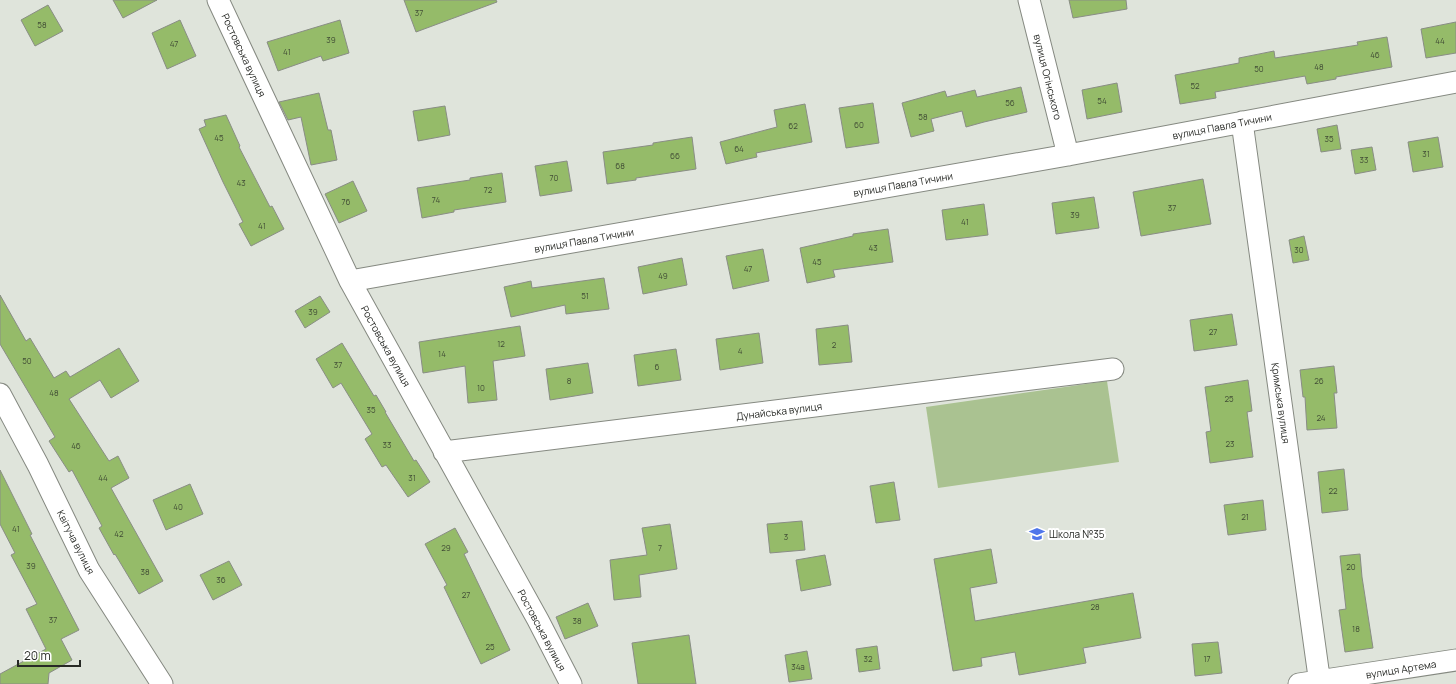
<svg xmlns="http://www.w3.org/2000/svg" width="1456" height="684" viewBox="0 0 1456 684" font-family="Manrope,sans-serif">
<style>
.green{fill:#aac291}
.building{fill:#95bb69;stroke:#898d85}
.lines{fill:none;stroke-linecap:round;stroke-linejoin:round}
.minor-casing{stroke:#858981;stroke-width:23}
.minor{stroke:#fff;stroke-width:21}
.labels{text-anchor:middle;stroke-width:4;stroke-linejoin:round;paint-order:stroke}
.number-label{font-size:8px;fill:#424e36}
.street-label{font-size:10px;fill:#272925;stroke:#fff}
.poi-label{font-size:10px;fill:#272925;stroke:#fff;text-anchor:start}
</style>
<rect width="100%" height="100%" fill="#dfe4db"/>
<!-- green -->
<path class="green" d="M1107 381 1119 462 938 488 926 407Z"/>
<!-- building -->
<path class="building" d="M113 0H157L123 18Z
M404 0H496L497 2 416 32Z
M1069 0H1126L1127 9 1073 18Z
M48 5 63 31 35 46 21 20Z
M180 20 196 56 167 69 152 33Z
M340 20 349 53 323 61 321 56 278 71 267 42Z
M1456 22V53L1426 58 1421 29Z
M1387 37 1392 67 1336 77V79L1307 84 1305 76 1215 92 1216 98 1180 104 1175 75 1239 63V58L1274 51 1275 58 1358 45 1357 42Z
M1117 83 1122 112 1087 119 1082 90Z
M1021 87 1027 112 984 122 966 127 962 111 931 119 934 131 911 137 902 103 945 91 947 97 975 90 977 97Z
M319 93 328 130H331L337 160 311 165 301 117 288 120 279 102Z
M873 103 879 143 846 148 839 108Z
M805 104 812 142 756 153 757 157 726 164 720 142 777 127 774 110Z
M445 106 450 135 418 141 413 111Z
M226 115 240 146 239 147 270 207 272 206 284 229 251 246 239 224 243 222 223 182 199 129 206 126 204 120Z
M1337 125 1341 149 1321 152 1317 129Z
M692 137 696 169 636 178V180L607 184 603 152 653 145V143Z
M1438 137 1443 167 1413 172 1408 142Z
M1372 147 1376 170 1355 174 1351 150Z
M567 161 572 191 540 196 535 166Z
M502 173 506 202 454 210V212L422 218 417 188 470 180V178Z
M1203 179 1211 224 1141 236 1133 192Z
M353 181 367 211 339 223 325 194Z
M1094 197 1099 228 1056 234 1052 203Z
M984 204 988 235 946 240 942 210Z
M888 229 893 262 833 270 835 277 807 283 800 248 853 236V234Z
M1304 236 1309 260 1293 263 1289 240Z
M763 249 769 281 733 289 726 256Z
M682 258 687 285 643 294 638 267Z
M604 278 609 309 566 314 565 305 511 317 504 287 531 281 532 288Z
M0 295 26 341 30 338 54 378 66 371 70 377 119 348 139 381 111 398 100 380 69 399 109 461 118 456 129 478 111 488 163 581 139 594 115 554 114 555 99 528 102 526 72 470 69 472 49 441 55 437 0 344Z
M320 296 330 312 305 328 295 311Z
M1232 314 1237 345 1194 351 1190 320Z
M848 325 852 362 819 365 816 329Z
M520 326 525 356 493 361 497 400 468 403 465 366 423 373 419 342Z
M759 333 763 363 720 370 716 339Z
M342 343 374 396 376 395 386 412H385L414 461 416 460 430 482 408 497 386 465 382 467 365 439 372 434 341 383 333 388 316 359Z
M676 349 681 380 638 386 634 355Z
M588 363 593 393 550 400 546 369Z
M1334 366 1337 393H1334L1337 428 1307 430 1305 397H1303L1300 370Z
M1248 380 1252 411 1247 412 1253 457 1210 463 1206 432 1211 431 1205 387Z
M1344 469 1348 510 1322 513 1318 472Z
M0 470 32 534 30 535 79 630 61 639 72 660 49 673 48 684H0V674L46 649 26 609 37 604 11 555 15 553 0 524Z
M894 482 900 520 876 523 870 486Z
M190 484 203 514 166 530 153 500Z
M1263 500 1266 530 1228 535 1224 505Z
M802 521 805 550 770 553 767 524Z
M670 524 677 569 639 575 641 597 614 600 610 560 647 555 642 528Z
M455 528 468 552 464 554 510 650 481 664 444 587 447 585 425 544Z
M991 549 997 583 970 588 975 621 1133 593 1141 638 1083 648 1086 663 1019 675 1015 652 981 658 982 666 953 671 934 559Z
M1360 554 1362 577 1373 648 1345 652 1339 610 1346 609 1340 556Z
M825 555 831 585 801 591 796 560Z
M229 561 242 585 213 600 200 575Z
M588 603 598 626 565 639 556 617Z
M689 635 696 684H638L632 643Z
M1218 642 1222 673 1195 676 1192 644Z
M877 646 880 669 859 672 856 649Z
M807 651 812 679 789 682 785 655Z"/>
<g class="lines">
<!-- minor casing -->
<g class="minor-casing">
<path id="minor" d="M218 0 350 281 538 620 571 684
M1029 0 1068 155
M1242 122 1320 684
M350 281 1068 155 1456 82
M0 394 38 465 89 570 162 684
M444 452 1113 369
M1299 684 1456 660"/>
</g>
<!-- minor -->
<use href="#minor" class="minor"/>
</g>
<!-- icons -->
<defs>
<g id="school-bare" transform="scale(1.2)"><path d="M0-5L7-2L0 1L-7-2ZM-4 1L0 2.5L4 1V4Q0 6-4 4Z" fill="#4f76ea" stroke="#fff" stroke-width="2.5" paint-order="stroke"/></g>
</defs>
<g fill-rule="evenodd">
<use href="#school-bare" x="1037" y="534"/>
</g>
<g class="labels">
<!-- number labels -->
<g class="number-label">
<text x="419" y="16">37</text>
<text x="42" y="28">58</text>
<text x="331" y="43">39</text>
<text x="1440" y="44">44</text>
<text x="174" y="47">47</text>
<text x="287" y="55">41</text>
<text x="1375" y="58">46</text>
<text x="1319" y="70">48</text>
<text x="1259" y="72">50</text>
<text x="1195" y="89">52</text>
<text x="1102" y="104">54</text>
<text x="1010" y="106">56</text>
<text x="923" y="120">58</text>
<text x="859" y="128">60</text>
<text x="793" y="129">62</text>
<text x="219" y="141">45</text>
<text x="1329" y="142">35</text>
<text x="739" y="152">64</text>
<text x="1426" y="157">31</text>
<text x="675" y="159">66</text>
<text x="1364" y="163">33</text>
<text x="620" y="169">68</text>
<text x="554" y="181">70</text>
<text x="241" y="186">43</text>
<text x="488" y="193">72</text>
<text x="436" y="203">74</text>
<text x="346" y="205">76</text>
<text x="1172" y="211">37</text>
<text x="1075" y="218">39</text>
<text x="965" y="225">41</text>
<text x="262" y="229">41</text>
<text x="873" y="251">43</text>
<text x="1299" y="253">30</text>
<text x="817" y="265">45</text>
<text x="748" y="272">47</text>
<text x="663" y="279">49</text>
<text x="585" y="299">51</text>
<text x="313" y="315">39</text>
<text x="1213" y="335">27</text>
<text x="501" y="347">12</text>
<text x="834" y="348">2</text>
<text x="740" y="354">4</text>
<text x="442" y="357">14</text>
<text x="27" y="364">50</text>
<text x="338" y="368">37</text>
<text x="657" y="370">6</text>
<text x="569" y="384">8</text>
<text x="1319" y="384">26</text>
<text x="481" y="391">10</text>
<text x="54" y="396">48</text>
<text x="1229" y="402">25</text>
<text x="371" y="413">35</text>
<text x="1321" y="421">24</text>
<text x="1230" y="447">23</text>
<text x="387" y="448">33</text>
<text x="76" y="449">46</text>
<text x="103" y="481">44</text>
<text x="412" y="481">31</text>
<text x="1333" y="494">22</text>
<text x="178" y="510">40</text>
<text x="1245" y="520">21</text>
<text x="16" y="532">41</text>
<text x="119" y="537">42</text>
<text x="786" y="540">3</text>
<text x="446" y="551">29</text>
<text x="660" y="551">7</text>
<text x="31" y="569">39</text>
<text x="1351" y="570">20</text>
<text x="145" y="575">38</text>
<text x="221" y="583">36</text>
<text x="466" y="598">27</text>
<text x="1095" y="610">28</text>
<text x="53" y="623">37</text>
<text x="577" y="624">38</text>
<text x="1356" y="632">18</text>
<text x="490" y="650">25</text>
<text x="868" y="662">32</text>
<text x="1207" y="662">17</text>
<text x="798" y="670">34а</text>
</g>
<!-- street labels -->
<g class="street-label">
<text transform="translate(244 55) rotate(65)" y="4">Ростовська вулиця</text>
<text transform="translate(1048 77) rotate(76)" y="4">вулиця Огінського</text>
<text transform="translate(1222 126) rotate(-11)" y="4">вулиця Павла Тичини</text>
<text transform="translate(903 184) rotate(-10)" y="4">вулиця Павла Тичини</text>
<text transform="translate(584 240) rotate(-10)" y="4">вулиця Павла Тичини</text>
<text transform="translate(386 346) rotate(61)" y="4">Ростовська вулиця</text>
<text transform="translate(1281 403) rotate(82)" y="4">Кримська вулиця</text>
<text transform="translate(779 411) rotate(-7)" y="4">Дунайська вулиця</text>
<text transform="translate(76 542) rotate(63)" y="4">Квітуча вулиця</text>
<text transform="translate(542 630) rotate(62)" y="4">Ростовська вулиця</text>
<text transform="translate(1401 669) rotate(-9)" y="4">вулиця Артема</text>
</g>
<!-- poi labels -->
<g class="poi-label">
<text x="1049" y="538">Школа №35</text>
</g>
</g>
<!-- scale -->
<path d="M18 660v6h62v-6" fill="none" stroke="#272925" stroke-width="2"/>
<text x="24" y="660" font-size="12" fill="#272925" stroke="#ffffff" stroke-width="3" paint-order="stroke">20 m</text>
</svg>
